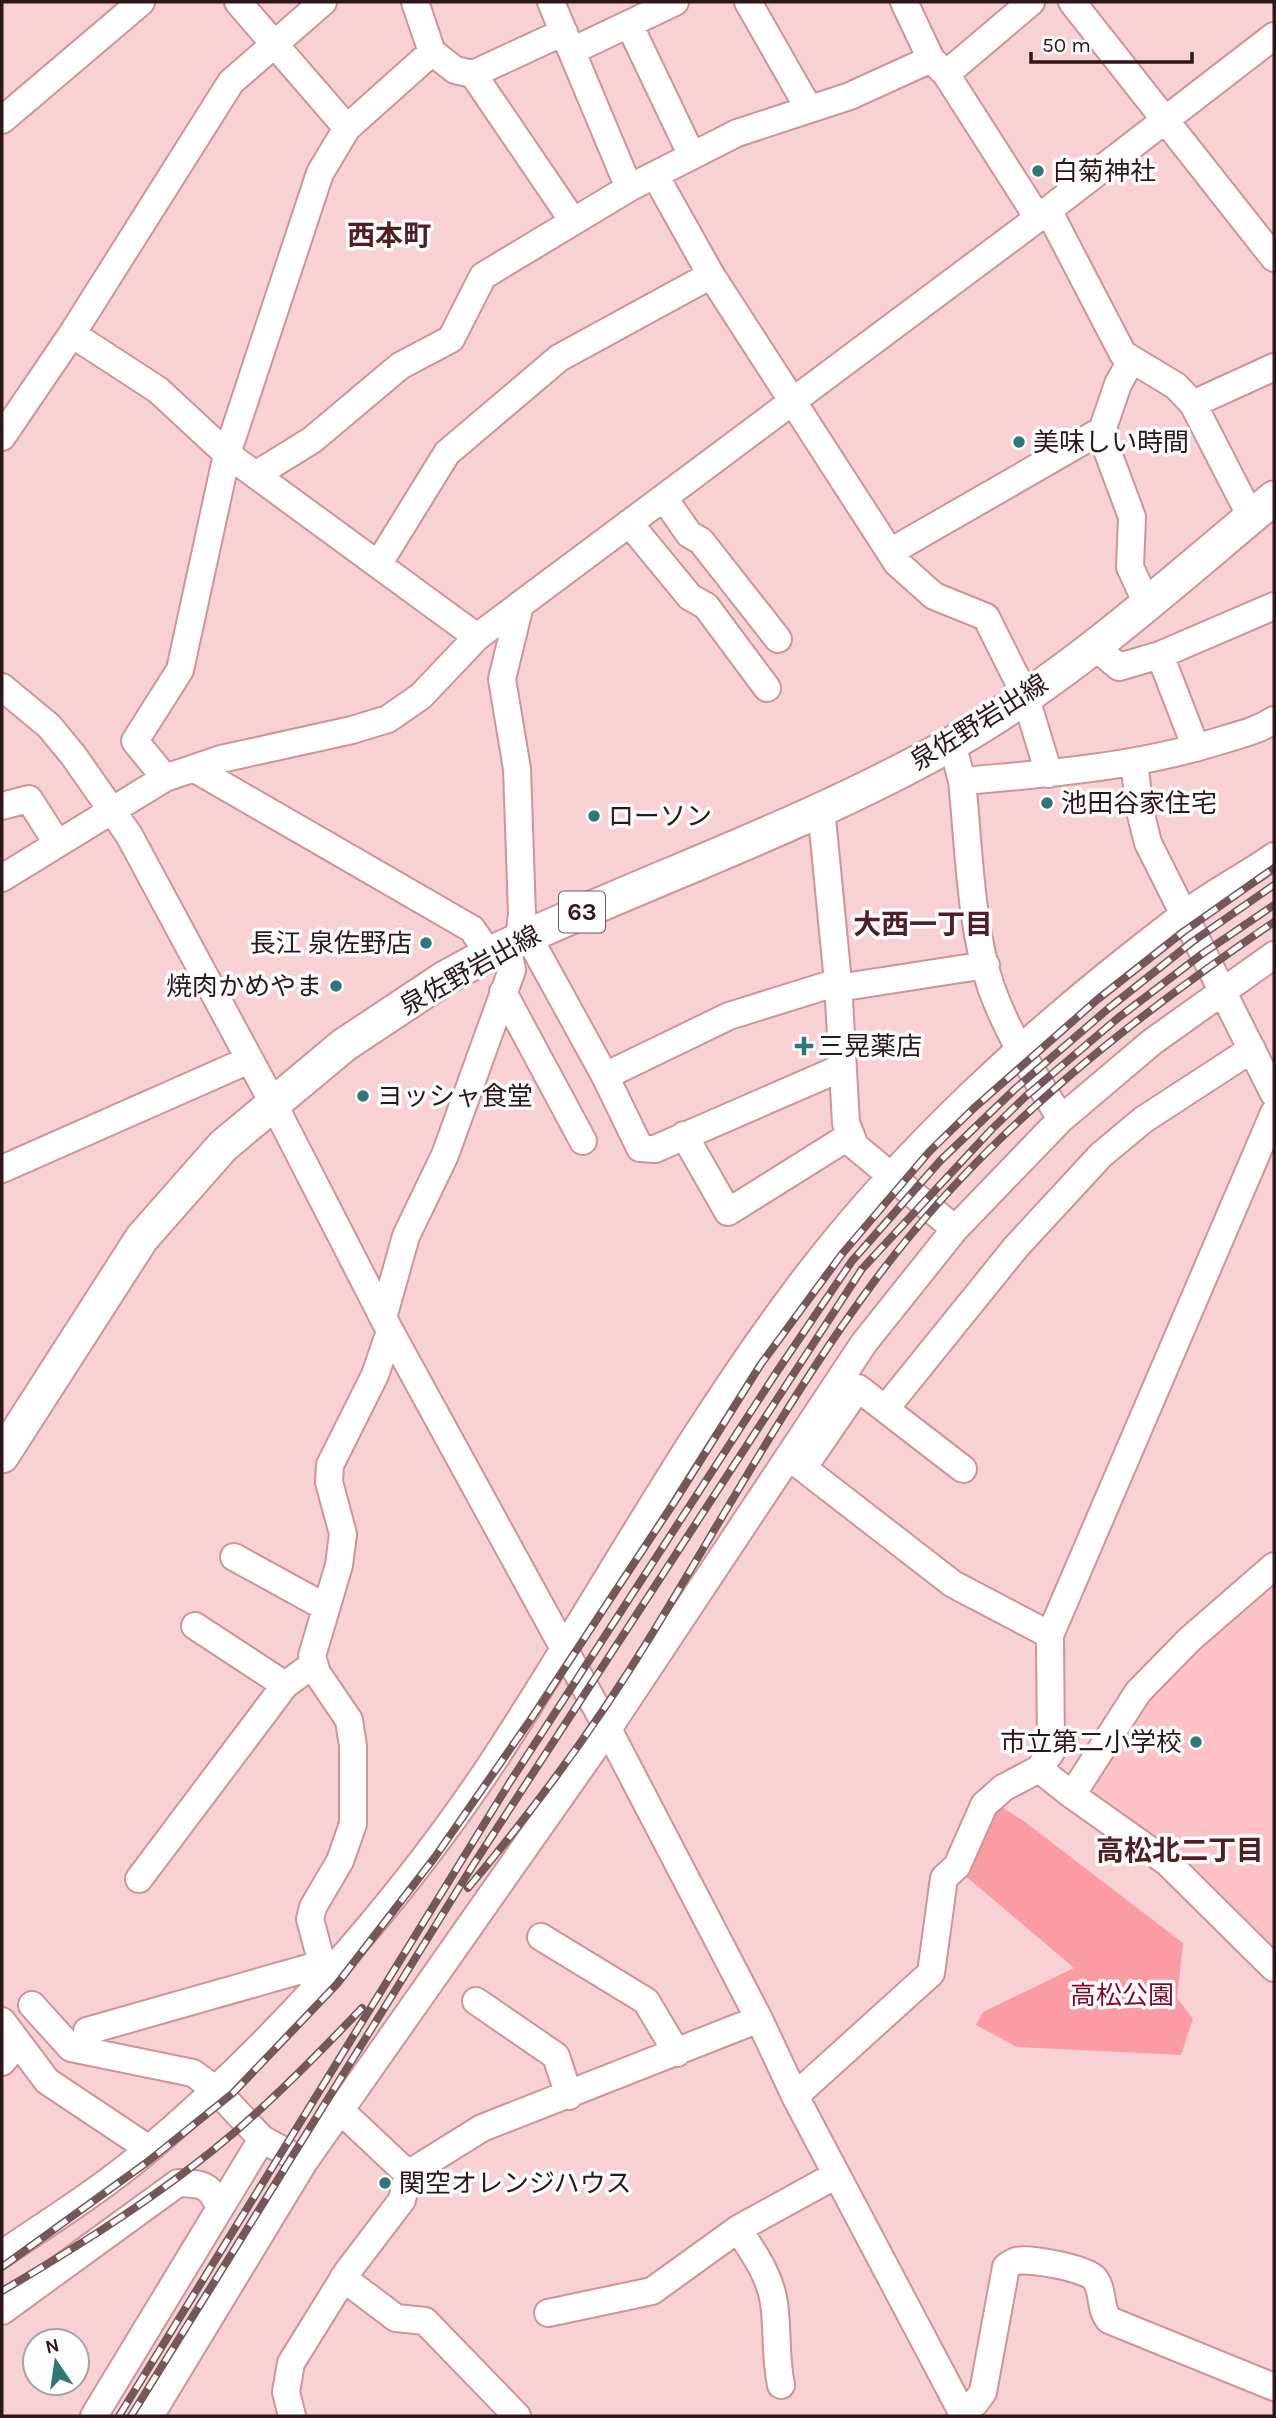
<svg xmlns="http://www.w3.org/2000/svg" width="1276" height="2418" viewBox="0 0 1276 2418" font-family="Karla,'Noto Sans JP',sans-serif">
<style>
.built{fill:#fdc3c7}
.green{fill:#fb9ca5}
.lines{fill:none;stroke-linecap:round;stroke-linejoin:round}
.minor-casing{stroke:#d09398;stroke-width:30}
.major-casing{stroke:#d09398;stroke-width:37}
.minor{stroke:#fff;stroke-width:26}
.major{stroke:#fff;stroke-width:33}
.rail-casing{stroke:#745759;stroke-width:8}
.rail{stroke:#fdfdfd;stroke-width:5;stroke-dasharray:16;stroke-linecap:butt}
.poi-dot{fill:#2f7877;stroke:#fdfdfd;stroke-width:2.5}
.labels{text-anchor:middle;stroke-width:7;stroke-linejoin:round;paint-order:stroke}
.shield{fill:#fdfdfd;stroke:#6c5c5d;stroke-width:2}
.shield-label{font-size:24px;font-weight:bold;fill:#2e1719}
.poi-label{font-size:26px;fill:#2e1719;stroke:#fdfdfd;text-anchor:start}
.street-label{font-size:26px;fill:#2e1719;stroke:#fdfdfd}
.park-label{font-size:26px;fill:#7f092b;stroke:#fdfdfd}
.neighbourhood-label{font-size:28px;font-weight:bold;fill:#501f26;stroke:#fdfdfd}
</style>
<rect width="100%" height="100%" fill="#f8d1d4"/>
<!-- built -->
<path class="built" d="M1274 1576V1955L1087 1789 1147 1695Z"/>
<!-- green -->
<path class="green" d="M996 1803 1025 1822 1183 1943 1177 1998 1193 2019 1181 2055 1017 2047 976 2025 983 2012 1074 1968 962 1873Z"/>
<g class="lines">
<!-- minor casing -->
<g class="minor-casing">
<path id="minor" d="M238 2 347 128
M551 2 629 188
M748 2 809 109
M1072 2 1274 258
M629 24 692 156
M572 51 675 2
M432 52 455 70 473 74 573 221
M931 59 946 74 1038 218
M473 74 564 32
M946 74 1031 2
M2 120 141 2
M655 175 711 275 897 563 934 596 986 617 1025 695 1049 774
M1048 210 1123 354 1176 386 1193 404 1251 517
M72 334 158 390 227 454 477 637
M1131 361 1118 384 1104 425V442L1132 517 1130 567 1147 604
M1193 404 1274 367
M2 437 72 334 231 82 323 2
M257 474 312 440 400 366 451 339 483 276 629 188 737 133 850 96 931 59 904 2
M664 498 689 534 701 541 778 639
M629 523 690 597 706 606 767 688
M890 552 1104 429
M379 563 447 453 559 358 711 275
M1095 647 1119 667 1160 655 1274 606
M1160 655 1196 748
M2 687 49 726 73 755 129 835 272 1101 390 1331 608 1729 759 2019 795 2096 964 2416
M952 743 962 781C1048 774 1136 767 1219 741 1238 735 1257 731 1274 720
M1134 762 1140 811 1148 843 1274 1094
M195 769 472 929 489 954
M165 778 135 741 180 670 227 454 320 173 347 128 432 52 415 2
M962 781C969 847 970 925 991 987 1008 1035 1035 1076 1061 1119
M2 806 29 799 57 843
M821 808 838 982 846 1123 855 1146 955 1229
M2 878 165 778 221 759 352 730 388 719 421 696 477 637 1038 218 1274 36
M528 936 605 1076
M519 939 522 914 517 769 502 679 520 605
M838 982 729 1016 605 1076 640 1148 655 1149 841 1068
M838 988 986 965
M503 992 583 1141
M684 1135 728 1212 851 1135
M2 1169 249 1060
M383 1318 406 1236 445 1155 512 970 507 945
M886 1408 1016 1247 1101 1155 1143 1120 1252 1049
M789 1457 953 1584 1050 1635
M808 1461 858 1388 963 1469
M234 1557 325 1607
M195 1626 285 1685
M1039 1769 1072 1795 1138 1692 1190 1639 1274 1566
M1072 1795 1168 1863 1274 1968
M139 1879 285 1685 314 1664
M541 1937 646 2001 677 2053
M331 1968 322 1964 310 1919 313 1907 340 1861 353 1824V1746L349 1720 317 1673 312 1656 339 1565 343 1534 329 1482 330 1465 375 1375 390 1331
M476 2001 556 2056 569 2096
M32 2005 71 2048 193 2073 216 2090 262 2139 304 2162
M2 2021 47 2081 149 2149
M87 2031 322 1964
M2 2062 18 2043
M795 2096 931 1973 944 1878 957 1866 984 1805 1003 1788 1039 1769 1051 1752 1050 1635 1274 1113
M340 2110 408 2174
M738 2229C753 2252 770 2275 774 2303 778 2331 775 2357 781 2385
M2 2254C49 2222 99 2191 143 2154 272 2046 394 1909 488 1769 592 1612 681 1444 794 1293 901 1149 1036 1027 1178 919 1208 895 1243 878 1274 856
M343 2278 396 2318 425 2321 517 2416
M2 2311 178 2183C204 2184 209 2184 220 2208
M548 2313 652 2291 738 2229 836 2175
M960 2409 975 2403 983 2392 1006 2267C1009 2265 1012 2262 1016 2261 1030 2258 1086 2268 1095 2279 1104 2291 1099 2308 1109 2320L1274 2387
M94 2416 262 2139
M150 2416 304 2162 608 1729 864 1343 955 1229 1061 1119 1152 1042 1274 955
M292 2416 286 2392 291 2363 348 2271 402 2200 408 2174 482 2128 759 2019"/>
</g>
<!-- major casing -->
<g class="major-casing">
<path id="major" d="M2 1456 142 1238 223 1146 344 1045 445 978 489 954C641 882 804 827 951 744 1069 677 1170 584 1274 498"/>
</g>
<!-- minor -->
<use href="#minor" class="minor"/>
<!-- major -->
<use href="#major" class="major"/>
<!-- rail casing -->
<g class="rail-casing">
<path id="rail" d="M468 1888C535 1808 598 1723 652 1634 724 1516 790 1395 873 1283 980 1138 1126 1022 1274 922
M2 2267 146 2163 233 2093 337 1984 435 1857 531 1719 675 1501 761 1364 842 1254 929 1152 974 1108 1098 999 1183 932 1274 868
M2 2291C82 2244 165 2192 236 2131 280 2093 322 2050 362 2008
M119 2416 510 1782 778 1370 852 1261 940 1161 1015 1089 1109 1008 1192 942 1274 885
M131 2416 475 1862 862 1269 991 1130 1025 1097 1118 1018 1202 954 1274 905"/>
</g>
<!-- rail -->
<use href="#rail" class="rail"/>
</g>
<!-- markers -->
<g class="poi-dot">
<circle cx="1038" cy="171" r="7"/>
<circle cx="1019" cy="442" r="7"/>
<circle cx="1047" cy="803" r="7"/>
<circle cx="594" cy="816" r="7"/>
<circle cx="426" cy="943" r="7"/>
<circle cx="336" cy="986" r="7"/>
<path d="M800.5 1035.5h7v7h7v7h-7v7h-7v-7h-7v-7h7z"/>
<circle cx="363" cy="1096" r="7"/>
<circle cx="1196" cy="1742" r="7"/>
<circle cx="385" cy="2183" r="7"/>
</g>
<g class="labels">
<!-- shield labels -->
<rect class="shield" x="559" y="891.5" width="46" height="41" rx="5"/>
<g class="shield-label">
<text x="582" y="920">63</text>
</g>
<!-- poi labels -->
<g class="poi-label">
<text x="1052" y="180">白菊神社</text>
<text x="1033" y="451">美味しい時間</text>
<text x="1061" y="812">池田谷家住宅</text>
<text x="608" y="825">ローソン</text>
<text x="412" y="952" text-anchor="end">長江 泉佐野店</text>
<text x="322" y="995" text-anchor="end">焼肉かめやま</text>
<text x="818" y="1055">三晃薬店</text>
<text x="377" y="1105">ヨッシャ食堂</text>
<text x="1182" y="1751" text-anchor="end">市立第二小学校</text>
<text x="399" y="2192">関空オレンジハウス</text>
</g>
<!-- street labels -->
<g class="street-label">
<text transform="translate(979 722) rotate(-32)" y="9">泉佐野岩出線</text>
<text transform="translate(470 970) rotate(-29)" y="9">泉佐野岩出線</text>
</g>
<!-- park labels -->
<g class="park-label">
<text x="1122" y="2004">高松公園</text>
</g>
<!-- neighbourhood labels -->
<g class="neighbourhood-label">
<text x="389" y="245">西本町</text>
<text x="923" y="934">大西一丁目</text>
<text x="1180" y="1860">高松北二丁目</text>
</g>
</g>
<!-- border -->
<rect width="1276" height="2418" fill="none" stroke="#2e1719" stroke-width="7"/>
<!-- north arrow -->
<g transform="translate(56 2362) rotate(347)"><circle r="33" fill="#fdfdfd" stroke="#aaa1a2" stroke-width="2"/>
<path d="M0-5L12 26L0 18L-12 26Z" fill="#2f7877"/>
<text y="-10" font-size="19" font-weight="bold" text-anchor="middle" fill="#2e1719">N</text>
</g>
<!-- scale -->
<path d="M1031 52v10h161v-10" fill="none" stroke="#2e1719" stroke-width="3.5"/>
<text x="1042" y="52" font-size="21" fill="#2e1719" stroke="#fdfdfd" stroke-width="5" paint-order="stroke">50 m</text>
</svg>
